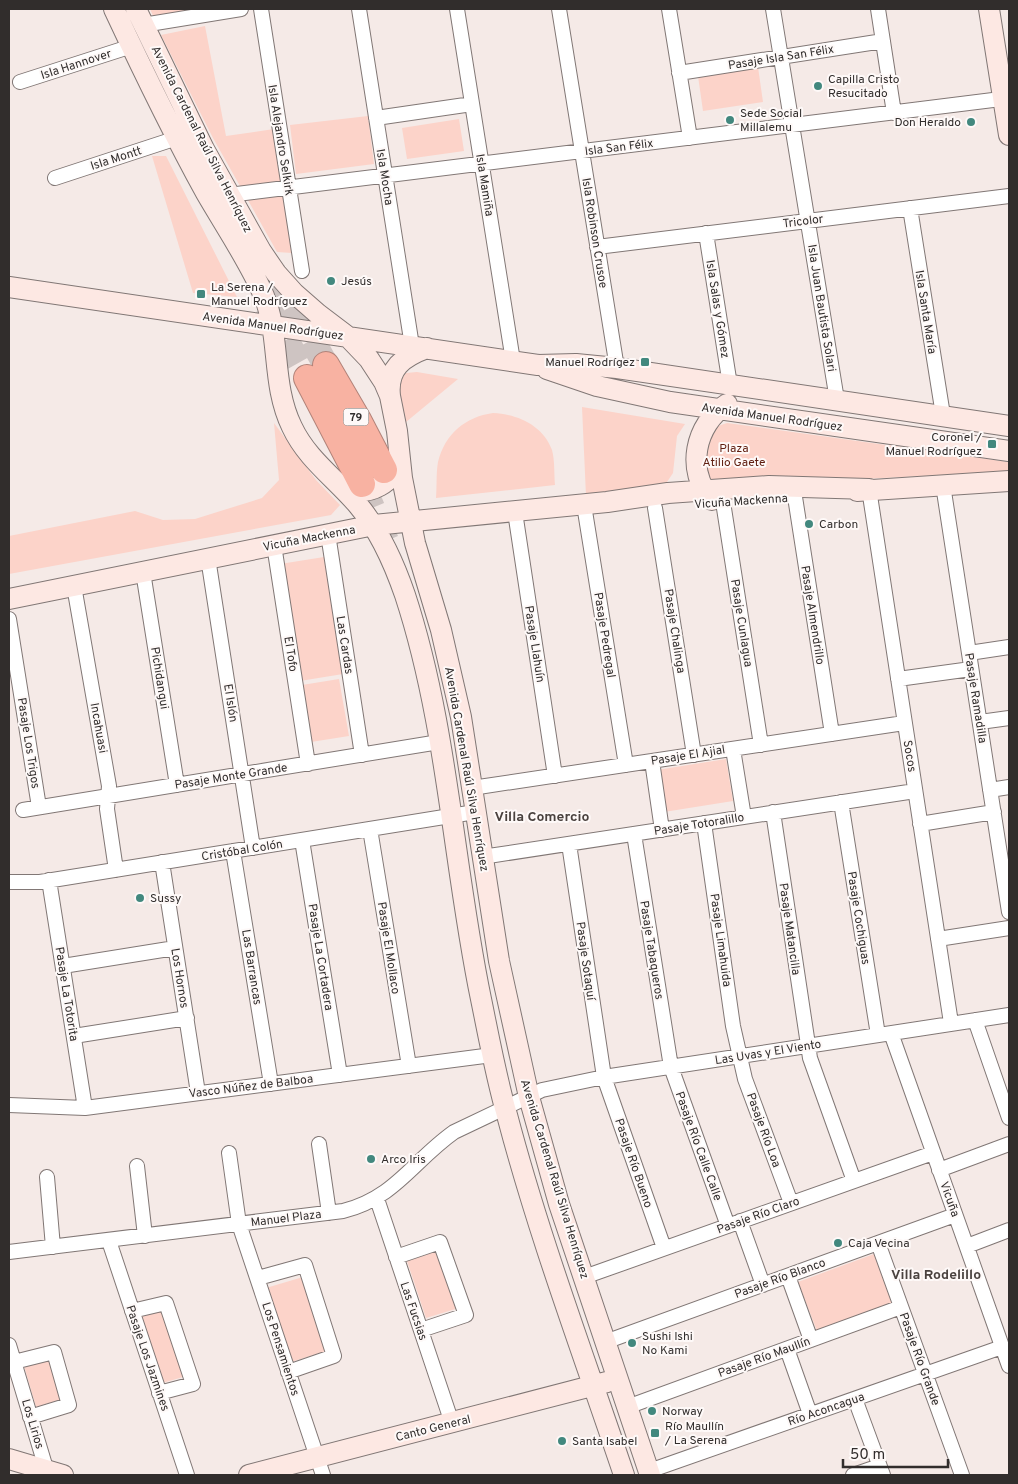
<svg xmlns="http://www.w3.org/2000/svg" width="1018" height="1484" viewBox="0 0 1018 1484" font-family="Overpass,sans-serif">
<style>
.green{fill:#fcd3c9}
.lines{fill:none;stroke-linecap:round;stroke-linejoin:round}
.highway-tunnel{stroke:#cec4c2;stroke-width:26;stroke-dasharray:26 13;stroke-linecap:butt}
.street-casing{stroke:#817775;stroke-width:16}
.secondary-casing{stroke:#817775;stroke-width:22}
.highway-casing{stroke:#b28379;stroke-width:28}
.street{stroke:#fff;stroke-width:14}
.secondary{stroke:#fde8e3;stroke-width:20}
.highway{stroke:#f8b2a2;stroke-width:26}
.poi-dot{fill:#42887e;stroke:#fef9f8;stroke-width:2}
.labels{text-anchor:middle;stroke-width:4;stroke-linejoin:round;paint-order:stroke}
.shield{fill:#fef9f8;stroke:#6e6a69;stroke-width:1}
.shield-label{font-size:11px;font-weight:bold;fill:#312d2c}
.street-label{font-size:12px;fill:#312d2c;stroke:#fef9f8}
.poi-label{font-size:12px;fill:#312d2c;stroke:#fef9f8;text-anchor:start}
.park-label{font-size:12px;fill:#612012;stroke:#fef9f8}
.neighbourhood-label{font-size:14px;font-weight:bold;fill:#4a423f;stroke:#fef9f8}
</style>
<rect width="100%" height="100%" fill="#f5eae7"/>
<!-- green -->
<path class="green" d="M150 9H201L155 20Z
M205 26 226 136 274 129 292 253 277 252 213 138 161 35Z
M758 67 763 102 703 111 698 76Z
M368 116 374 164 296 174 290 125Z
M459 119 464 151 407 159 402 128Z
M152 156H166L237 297 193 293Z
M417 372 458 379 406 422 397 395 398 383 406 373Z
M582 407 685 424 677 436 673 473 665 485 586 496Z
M493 413C517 414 543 425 552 450 555 461 554 475 555 485L436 498C437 486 436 473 438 462 445 434 465 417 493 413Z
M274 423 316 480 340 505 331 515 9 574V536L135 511 163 520 195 519 262 498 279 480Z
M727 423 1009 462V472L713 486 704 463 712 428Z
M324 557 343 674 300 681 280 564Z
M339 679 349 736 311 742 302 685Z
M726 759 733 801 664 812 657 770Z
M443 1249 462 1307 426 1318 407 1261Z
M874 1254 892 1303 817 1331 798 1282Z
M303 1277 326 1351 288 1363 266 1288Z
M162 1308 183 1377 159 1384 138 1316Z
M51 1358 63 1399 36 1407 24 1366Z"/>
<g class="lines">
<!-- highway-tunnel -->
<path class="highway-tunnel" d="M273 272 326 365
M267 306 307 378
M362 484 386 541"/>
<!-- street casing -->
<g class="street-casing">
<path id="street" d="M261 9 302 271
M359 9 412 346
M457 9 513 361
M559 9 617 368
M669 9 690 138
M773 9 837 400
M878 9 894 113
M143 25 241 9
M679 73 883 41
M20 82 132 46
M376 118 472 104
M55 178 177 138
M229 195 1009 98
M910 208 943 415
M706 233 730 385
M597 247 1009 196
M943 485 1009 912
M869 489 951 1023
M795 497 832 734
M723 502 761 745
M584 505 626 765
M655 508 694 755
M515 512 555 776
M328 534 362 755
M274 545 308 764
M208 558 253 848
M143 572 177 785
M74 586 109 786 107 809 116 870
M9 619 39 807
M969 653 1009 647
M898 679 971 669
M980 722 1009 718
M733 749 744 817
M652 761 662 830
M472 788 904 723
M990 790 1009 787
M841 802 878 1035
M23 810 439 742
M773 812 810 1058 854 1181
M704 823 733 1026 745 1079 791 1203
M920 824 994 812
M370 829 409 1066
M634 834 671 1067 728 1226
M302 840 340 1075
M569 844 604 1077 664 1248
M233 851 271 1084
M482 857 915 791
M162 862 198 1093
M49 880 85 1108
M9 882H40L475 812
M938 939 1009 928
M63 966 175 948
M975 1020 1009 1118
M891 1033 1009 1366
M74 1036 187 1018
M9 1105 85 1108 492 1055
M319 1144 329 1213
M229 1153 239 1224 323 1475
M137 1166 145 1236
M939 1170 1009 1144
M47 1177 53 1247
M377 1199 452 1423
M740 1221 763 1285
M109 1241 187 1475
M878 1243 962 1475
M967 1246 1009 1230
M9 1252 343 1211C395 1198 413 1161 454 1132L542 1090 604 1077 1009 1015
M396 1257 440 1242 466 1315 421 1330
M788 1276 811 1340
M584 1277 933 1153
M258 1278 305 1265 334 1356 288 1372
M132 1311 166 1303 193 1384 159 1393
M605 1342 955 1215
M9 1345 48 1475
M787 1349 810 1414
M14 1362 54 1352 69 1405 30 1417
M855 1399 883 1475
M627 1407 901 1307
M649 1471 1002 1347
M853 1475 879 1466"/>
</g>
<!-- secondary casing -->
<g class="secondary-casing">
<path id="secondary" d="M114 9C143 71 173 133 206 193 225 226 249 261 264 296 281 338 271 384 292 427 307 459 335 478 358 505 380 531 394 563 405 595 448 726 453 865 481 999 489 1038 496 1077 507 1115 539 1237 584 1356 624 1475
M136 9 204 149 261 251 276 273 294 293 318 314 347 336 369 359 384 382 390 396 397 431 402 478 415 543 441 630 461 717 499 961 529 1097 559 1204 650 1475
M989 9 1009 135
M9 287 538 365 576 364 617 368 1009 426
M547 369 597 386 670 402 1009 451
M390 396C387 368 403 357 427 348
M348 490C371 495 392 484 399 461
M857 491 1009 481
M712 500C685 471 695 424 727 404
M9 599 374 525 607 502 668 493 769 486 869 489
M9 1459 63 1475
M249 1475 607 1382"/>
</g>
<!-- highway casing -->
<g class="highway-casing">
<path id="highway" d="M326 365 358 420 384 470
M307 378 362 484"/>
</g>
<!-- street -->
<use href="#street" class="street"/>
<!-- secondary -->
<use href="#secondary" class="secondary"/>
<!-- highway -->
<use href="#highway" class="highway"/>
</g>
<!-- markers -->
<g class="poi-dot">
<circle cx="818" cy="86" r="5"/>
<circle cx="730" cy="120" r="5"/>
<circle cx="971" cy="122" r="5"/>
<circle cx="331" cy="281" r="5"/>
<rect x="196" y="289" width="10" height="10" rx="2.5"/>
<rect x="640" y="357" width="10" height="10" rx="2.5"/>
<rect x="987" y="439" width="10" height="10" rx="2.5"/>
<circle cx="809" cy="524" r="5"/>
<circle cx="140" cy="898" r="5"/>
<circle cx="371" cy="1159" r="5"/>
<circle cx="838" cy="1243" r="5"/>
<circle cx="632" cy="1343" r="5"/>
<circle cx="652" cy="1411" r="5"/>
<rect x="650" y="1428" width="10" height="10" rx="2.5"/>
<circle cx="562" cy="1441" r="5"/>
</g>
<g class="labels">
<!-- shield labels -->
<rect class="shield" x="343.5" y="408.5" width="25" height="17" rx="4"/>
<g class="shield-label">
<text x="356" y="421">79</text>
</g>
<!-- street labels -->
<g class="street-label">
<text transform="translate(781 57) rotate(-9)" y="4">Pasaje Isla San Félix</text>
<text transform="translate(76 64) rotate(-18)" y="4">Isla Hannover</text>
<text transform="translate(202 139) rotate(63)" y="4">Avenida Cardenal Raúl Silva Henríquez</text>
<text transform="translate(281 140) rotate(81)" y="4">Isla Alejandro Selkirk</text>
<text transform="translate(619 147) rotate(-7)" y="4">Isla San Félix</text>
<text transform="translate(116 158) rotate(-18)" y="4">Isla Montt</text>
<text transform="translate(385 177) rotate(81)" y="4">Isla Mocha</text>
<text transform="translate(485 185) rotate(81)" y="4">Isla Mamiña</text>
<text transform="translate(803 221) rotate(-7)" y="4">Tricolor</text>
<text transform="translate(595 233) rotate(81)" y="4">Isla Robinson Crusoe</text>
<text transform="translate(822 308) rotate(81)" y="4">Isla Juan Bautista Solari</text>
<text transform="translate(718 309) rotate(81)" y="4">Isla Salas y Gómez</text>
<text transform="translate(926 312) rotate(81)" y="4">Isla Santa María</text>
<text transform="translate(273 326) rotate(8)" y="4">Avenida Manuel Rodríguez</text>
<text transform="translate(772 417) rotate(8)" y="4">Avenida Manuel Rodríguez</text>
<text transform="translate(741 501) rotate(-4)" y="4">Vicuña Mackenna</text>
<text transform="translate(309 538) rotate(-11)" y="4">Vicuña Mackenna</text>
<text transform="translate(813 615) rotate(81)" y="4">Pasaje Almendrillo</text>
<text transform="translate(742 623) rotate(81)" y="4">Pasaje Cunlagua</text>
<text transform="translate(675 631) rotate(81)" y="4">Pasaje Chalinga</text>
<text transform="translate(605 635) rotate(81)" y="4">Pasaje Pedregal</text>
<text transform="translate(535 644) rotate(81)" y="4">Pasaje Llahuín</text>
<text transform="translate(345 645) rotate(81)" y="4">Las Cardas</text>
<text transform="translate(291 654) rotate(81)" y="4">El Tofo</text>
<text transform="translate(160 678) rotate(81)" y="4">Pichidangui</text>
<text transform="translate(976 698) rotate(81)" y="4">Pasaje Ramadilla</text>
<text transform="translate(231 703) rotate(81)" y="4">El Islón</text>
<text transform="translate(99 728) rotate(80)" y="4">Incahuasi</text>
<text transform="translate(29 743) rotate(81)" y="4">Pasaje Los Trigos</text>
<text transform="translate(688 755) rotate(-9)" y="4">Pasaje El Ajial</text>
<text transform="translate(910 756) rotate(81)" y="4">Socos</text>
<text transform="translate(467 769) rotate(80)" y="4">Avenida Cardenal Raúl Silva Henríquez</text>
<text transform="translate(231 776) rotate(-9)" y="4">Pasaje Monte Grande</text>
<text transform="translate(699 824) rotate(-9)" y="4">Pasaje Totoralillo</text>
<text transform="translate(242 850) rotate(-9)" y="4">Cristóbal Colón</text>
<text transform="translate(859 918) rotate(81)" y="4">Pasaje Cochiguas</text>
<text transform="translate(790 929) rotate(82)" y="4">Pasaje Matancilla</text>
<text transform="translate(721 940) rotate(82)" y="4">Pasaje Limahuida</text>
<text transform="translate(389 948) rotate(81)" y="4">Pasaje El Mollaco</text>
<text transform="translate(652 950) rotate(81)" y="4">Pasaje Tabaqueros</text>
<text transform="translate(321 957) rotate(81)" y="4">Pasaje La Cortadera</text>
<text transform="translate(586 961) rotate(82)" y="4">Pasaje Sotaquí</text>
<text transform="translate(252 967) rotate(81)" y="4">Las Barrancas</text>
<text transform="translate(180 978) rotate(81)" y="4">Los Hornos</text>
<text transform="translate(67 994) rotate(81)" y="4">Pasaje La Totorita</text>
<text transform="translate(768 1052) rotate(-9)" y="4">Las Uvas y El Viento</text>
<text transform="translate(251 1086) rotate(-7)" y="4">Vasco Núñez de Balboa</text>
<text transform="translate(764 1130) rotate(70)" y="4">Pasaje Río Loa</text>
<text transform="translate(699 1146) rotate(70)" y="4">Pasaje Río Calle Calle</text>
<text transform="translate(634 1163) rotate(71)" y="4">Pasaje Río Bueno</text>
<text transform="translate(555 1179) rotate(73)" y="4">Avenida Cardenal Raúl Silva Henríquez</text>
<text transform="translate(950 1199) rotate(70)" y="4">Vicuña</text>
<text transform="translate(758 1215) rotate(-20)" y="4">Pasaje Río Claro</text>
<text transform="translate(286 1218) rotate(-7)" y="4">Manuel Plaza</text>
<text transform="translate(780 1278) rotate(-20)" y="4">Pasaje Río Blanco</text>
<text transform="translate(414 1311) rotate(71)" y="4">Las Fucsias</text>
<text transform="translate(281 1349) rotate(72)" y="4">Los Pensamientos</text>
<text transform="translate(764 1357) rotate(-20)" y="4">Pasaje Río Maullín</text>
<text transform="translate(148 1358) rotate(71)" y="4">Pasaje Los Jazmines</text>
<text transform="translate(920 1359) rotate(70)" y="4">Pasaje Río Grande</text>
<text transform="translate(826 1409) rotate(-19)" y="4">Río Aconcagua</text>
<text transform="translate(33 1424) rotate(73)" y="4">Los Lirios</text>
<text transform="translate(433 1428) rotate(-14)" y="4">Canto General</text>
</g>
<!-- poi labels -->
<g class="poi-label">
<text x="828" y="83">Capilla Cristo<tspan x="828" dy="14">Resucitado</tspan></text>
<text x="740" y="117">Sede Social<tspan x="740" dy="14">Millalemu</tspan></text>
<text x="961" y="126" text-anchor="end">Don Heraldo</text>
<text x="341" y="285">Jesús</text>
<text x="211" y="291">La Serena /<tspan x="211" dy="14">Manuel Rodríguez</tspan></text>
<text x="635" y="366" text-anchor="end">Manuel Rodrígez</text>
<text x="982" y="441" text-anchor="end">Coronel /<tspan x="982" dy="14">Manuel Rodríguez</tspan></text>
<text x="819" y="528">Carbon</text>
<text x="150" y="902">Sussy</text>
<text x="381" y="1163">Arco Iris</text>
<text x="848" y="1247">Caja Vecina</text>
<text x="642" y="1340">Sushi Ishi<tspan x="642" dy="14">No Kami</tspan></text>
<text x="662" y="1415">Norway</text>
<text x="665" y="1430">Río Maullín<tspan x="665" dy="14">/ La Serena</tspan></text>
<text x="572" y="1445">Santa Isabel</text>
</g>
<!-- park labels -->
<g class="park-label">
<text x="734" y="452">Plaza<tspan x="734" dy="14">Atilio Gaete</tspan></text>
</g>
<!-- neighbourhood labels -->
<g class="neighbourhood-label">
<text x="542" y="821">Villa Comercio</text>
<text x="936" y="1279">Villa Rodelillo</text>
</g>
</g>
<!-- border -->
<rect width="1018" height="1484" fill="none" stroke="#312d2c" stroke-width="20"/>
<!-- scale -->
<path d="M843 1459v8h105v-8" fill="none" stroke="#312d2c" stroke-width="2.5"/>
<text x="850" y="1459" font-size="15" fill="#312d2c" stroke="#fef9f8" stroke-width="4" paint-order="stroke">50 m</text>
</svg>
